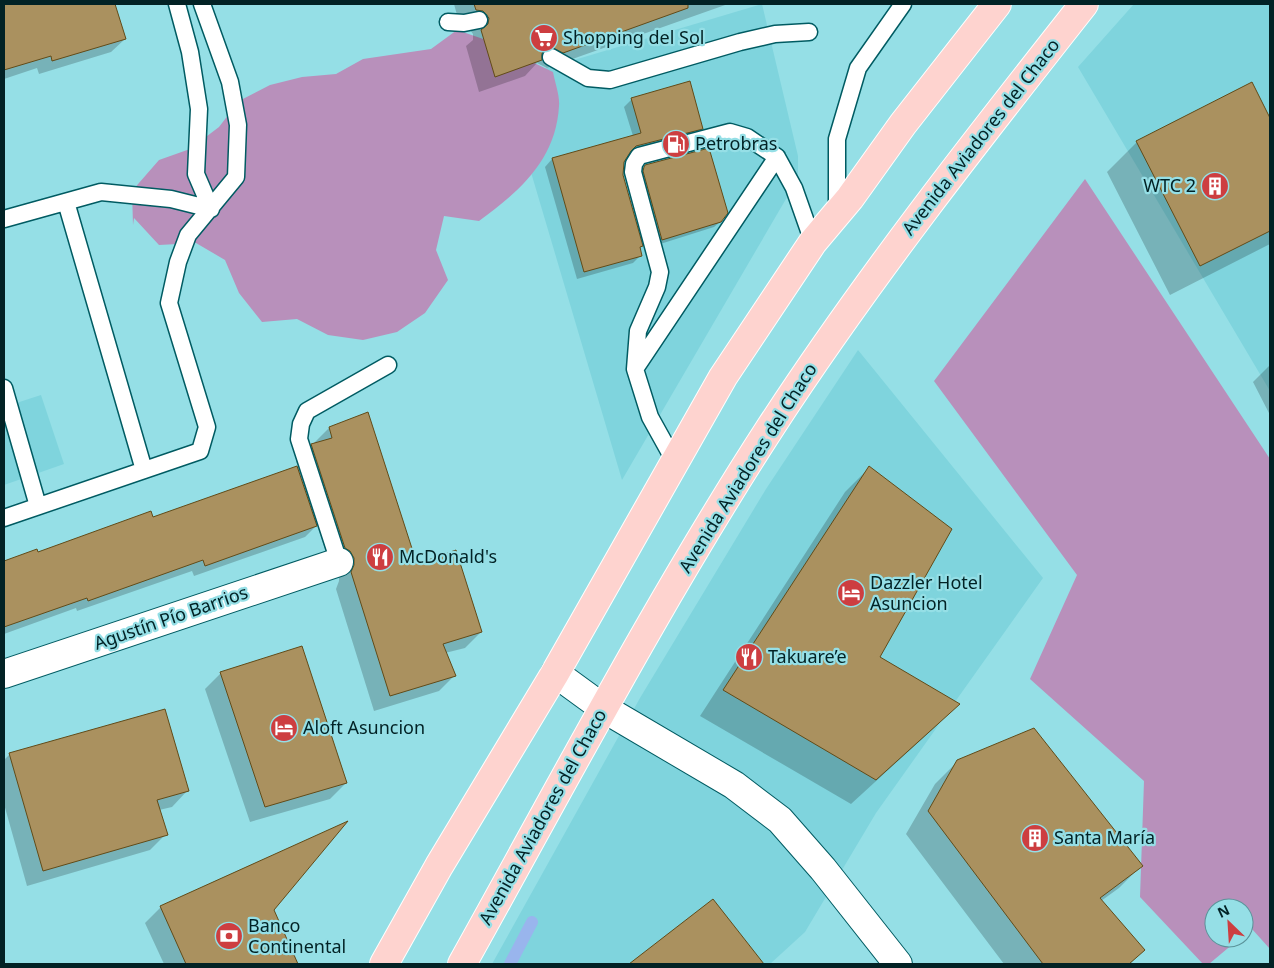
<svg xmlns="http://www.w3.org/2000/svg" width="1274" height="968" viewBox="0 0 1274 968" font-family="'Noto Sans',sans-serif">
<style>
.built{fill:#7fd4dd}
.green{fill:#b890bb}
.shadow{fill:#0003}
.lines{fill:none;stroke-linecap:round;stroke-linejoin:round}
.stream{stroke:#99b5ed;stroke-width:12}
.building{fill:#aa915f;stroke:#624b18}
.service-casing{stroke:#005b62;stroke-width:19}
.minor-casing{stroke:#005b62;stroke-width:30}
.trunk-casing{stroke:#fff;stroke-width:30}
.service{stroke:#fff;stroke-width:16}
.minor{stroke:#fff;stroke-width:28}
.trunk{stroke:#fed3cf;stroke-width:28}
.labels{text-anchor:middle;stroke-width:4.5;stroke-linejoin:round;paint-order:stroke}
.poi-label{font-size:18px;fill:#022225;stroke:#95dfe6;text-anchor:start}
.street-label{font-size:18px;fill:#022225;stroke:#95dfe6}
</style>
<rect width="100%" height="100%" fill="#95dfe6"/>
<!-- built -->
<path class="built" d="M762 4 798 156V174L793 187 622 480 504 81Z
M1134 4H1270V391L1078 67Z
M858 350 1043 578 876 813 805 932 770 964H492L640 698 766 489Z
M41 395 64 464 4 485V407Z"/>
<!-- green -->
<path class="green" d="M457 30 489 41 553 72C555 83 560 96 559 106 556 160 519 192 479 221L444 216 436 250 448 280 425 313 397 332 363 340 328 335 297 319 262 322 239 293 225 260 196 243 159 245 134 218 133 225 132 191 159 160 190 149 219 127 239 101 270 85 302 77 336 74 363 59 431 49Z
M1085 179 1270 459V949L1252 929 1244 935V908H1214V938H1240L1209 964H1203L1140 897 1144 781 1030 679 1077 575 934 381Z"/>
<!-- shadow -->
<path class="shadow" d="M17 4H114L125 39 111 52 39 74 37 68 4 79V8Z
M454 4H728L547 68 537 63 525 76 479 92 466 46 473 40V34L467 26H460Z
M1252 84 1270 121V244L1170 295 1107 172 1137 142Z
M632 99 702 128 694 136 628 153 623 162 622 175 641 255 633 263 577 279 545 167 552 159 633 136 624 107Z
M646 166 720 222 714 227 657 245 640 171Z
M1270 365V415L1253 382Z
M329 428 416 565 481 632 465 648 445 653 455 675 439 691 374 711 336 589 339 581V574L330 564 317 525 305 537 194 576 192 571 77 611 76 608 4 634V562L36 550 37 553 152 519 298 467 296 461Z
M869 468 878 658 958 704 933 729 851 804 700 716 845 492Z
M221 673 346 783 330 799 250 822 205 689Z
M10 754 187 791 172 807 159 810 166 834 150 850 27 886 4 804V760Z
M958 761 1141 866 1119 888 1101 901 1143 950 1130 964H1004L906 834 935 784Z
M713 901 760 961 756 964H631Z
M161 907 273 910 297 964H164L145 923Z"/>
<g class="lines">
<!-- stream -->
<path class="stream" d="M510 964 532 922"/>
</g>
<!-- building -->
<path class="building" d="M4 4H115L126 39 52 61 51 56 4 70Z
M474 4H688V8L563 53 551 47 546 48 542 53V60L495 77 481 30 488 24 489 18 483 11 476 10Z
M690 81 703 129 636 146 631 151 624 162 623 175 643 246 640 247 642 256 584 272 552 158 641 133 631 98Z
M1252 82 1270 118V231L1200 266 1136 141Z
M709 148 728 213 721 222 662 240 643 171 644 167 645 165Z
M368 412 417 564 456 550 482 632 443 644 456 676 390 696 351 572 354 565V558L350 551 345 548 311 444 332 438 329 427Z
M297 466 317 526 205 566 203 560 88 601 87 598 4 627V561L37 549 38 552 151 511 153 517Z
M869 466 952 529 880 657 960 704 876 780 723 690Z
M302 646 347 783 265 807 220 672Z
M165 709 189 791 157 800 168 835 43 871 9 753Z
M1034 728 1143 866 1100 898 1145 950 1129 964H1043L928 811 957 760Z
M348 821 274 910 298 964H186L160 906Z
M713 899 764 964H629Z"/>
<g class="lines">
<!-- service casing -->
<g class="service-casing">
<path id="service" d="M177 4 190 52 199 109 196 174 211 209
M448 22 464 23 479 20
M551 57 588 78 610 80 740 42 775 34 809 32
M66 202 144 470
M837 212V139L858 68 903 4
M4 219 101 192 171 199 211 209
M635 369 777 157
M4 388 38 506
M675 462 650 417 635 369 638 331 657 287 660 272 633 172 634 164 639 156 730 132 747 137 777 157 794 188 813 242
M4 518 200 451 207 427 169 303 178 262 188 235 236 177 238 125 230 82 202 4
M339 562 299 439 301 424 307 411 388 365"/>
</g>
<!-- minor casing -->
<g class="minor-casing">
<path id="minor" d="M555 673 603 708 734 785 780 820 823 869 898 964
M4 674 339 562"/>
</g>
<!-- trunk casing -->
<g class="trunk-casing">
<path id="trunk" d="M384 964 439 866 554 675 723 377 813 242 850 198 903 124 997 4
M462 964C563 783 659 599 772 425 868 278 976 141 1084 4"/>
</g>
<!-- service -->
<use href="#service" class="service"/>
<!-- minor -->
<use href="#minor" class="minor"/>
<!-- trunk -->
<use href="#trunk" class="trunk"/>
</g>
<!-- icons -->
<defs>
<g id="supermarket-disc" transform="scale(1.4375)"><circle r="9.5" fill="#cd3e40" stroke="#95dfe6"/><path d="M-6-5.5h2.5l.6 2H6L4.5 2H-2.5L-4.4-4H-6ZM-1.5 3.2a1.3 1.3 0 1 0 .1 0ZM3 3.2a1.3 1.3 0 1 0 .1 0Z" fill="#fff"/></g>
<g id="fuel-disc" transform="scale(1.4375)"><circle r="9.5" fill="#cd3e40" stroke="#95dfe6"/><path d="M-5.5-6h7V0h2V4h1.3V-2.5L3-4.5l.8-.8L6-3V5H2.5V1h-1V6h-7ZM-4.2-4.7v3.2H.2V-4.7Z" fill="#fff"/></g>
<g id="building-disc" transform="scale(1.4375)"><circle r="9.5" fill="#cd3e40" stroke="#95dfe6"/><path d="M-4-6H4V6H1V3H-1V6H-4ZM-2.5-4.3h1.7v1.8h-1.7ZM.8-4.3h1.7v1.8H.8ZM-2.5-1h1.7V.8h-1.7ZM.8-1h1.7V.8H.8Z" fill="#fff"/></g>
<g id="restaurant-disc" transform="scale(1.4375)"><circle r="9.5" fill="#cd3e40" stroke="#95dfe6"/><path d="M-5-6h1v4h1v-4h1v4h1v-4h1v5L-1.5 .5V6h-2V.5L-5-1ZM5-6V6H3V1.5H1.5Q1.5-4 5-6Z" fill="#fff"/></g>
<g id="hotel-disc" transform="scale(1.4375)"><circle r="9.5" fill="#cd3e40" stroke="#95dfe6"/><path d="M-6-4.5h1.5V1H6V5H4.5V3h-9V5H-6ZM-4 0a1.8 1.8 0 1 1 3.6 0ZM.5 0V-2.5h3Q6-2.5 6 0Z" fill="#fff"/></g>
<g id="bank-disc" transform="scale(1.4375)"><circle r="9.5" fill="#cd3e40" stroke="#95dfe6"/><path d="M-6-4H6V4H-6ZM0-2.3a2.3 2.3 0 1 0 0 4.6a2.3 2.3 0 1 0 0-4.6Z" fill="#fff"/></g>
</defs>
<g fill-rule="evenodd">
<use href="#supermarket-disc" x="544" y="38"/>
<use href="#fuel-disc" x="676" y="144"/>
<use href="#building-disc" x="1215" y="186"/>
<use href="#restaurant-disc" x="380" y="557"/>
<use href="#hotel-disc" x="851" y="593"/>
<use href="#restaurant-disc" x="749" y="657"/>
<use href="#hotel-disc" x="284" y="728"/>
<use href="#building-disc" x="1035" y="838"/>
<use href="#bank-disc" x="229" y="936"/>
</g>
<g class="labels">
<!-- poi labels -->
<g class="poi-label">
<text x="563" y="44">Shopping del Sol</text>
<text x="695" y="150">Petrobras</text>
<text x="1196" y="192" text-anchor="end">WTC 2</text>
<text x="399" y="563">McDonald's</text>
<text x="870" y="589">Dazzler Hotel<tspan x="870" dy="21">Asuncion</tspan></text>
<text x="768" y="663">Takuare’e</text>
<text x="303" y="734">Aloft Asuncion</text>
<text x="1054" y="844">Santa María</text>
<text x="248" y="932">Banco<tspan x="248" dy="21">Continental</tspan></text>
</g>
<!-- street labels -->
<g class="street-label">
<text transform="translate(981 137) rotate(-52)" y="6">Avenida Aviadores del Chaco</text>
<text transform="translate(748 468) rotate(-58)" y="6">Avenida Aviadores del Chaco</text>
<text transform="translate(171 618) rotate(-19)" y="6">Agustín Pío Barrios</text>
<text transform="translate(543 817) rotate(-61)" y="6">Avenida Aviadores del Chaco</text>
</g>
</g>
<!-- border -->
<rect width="1274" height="968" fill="none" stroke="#022225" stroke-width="10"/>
<!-- north arrow -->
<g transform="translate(1229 923) rotate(335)"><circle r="24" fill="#95dfe6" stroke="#5a9399"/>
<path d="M0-4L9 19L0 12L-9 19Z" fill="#cd3e40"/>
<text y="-8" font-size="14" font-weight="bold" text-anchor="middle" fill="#022225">N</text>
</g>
</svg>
